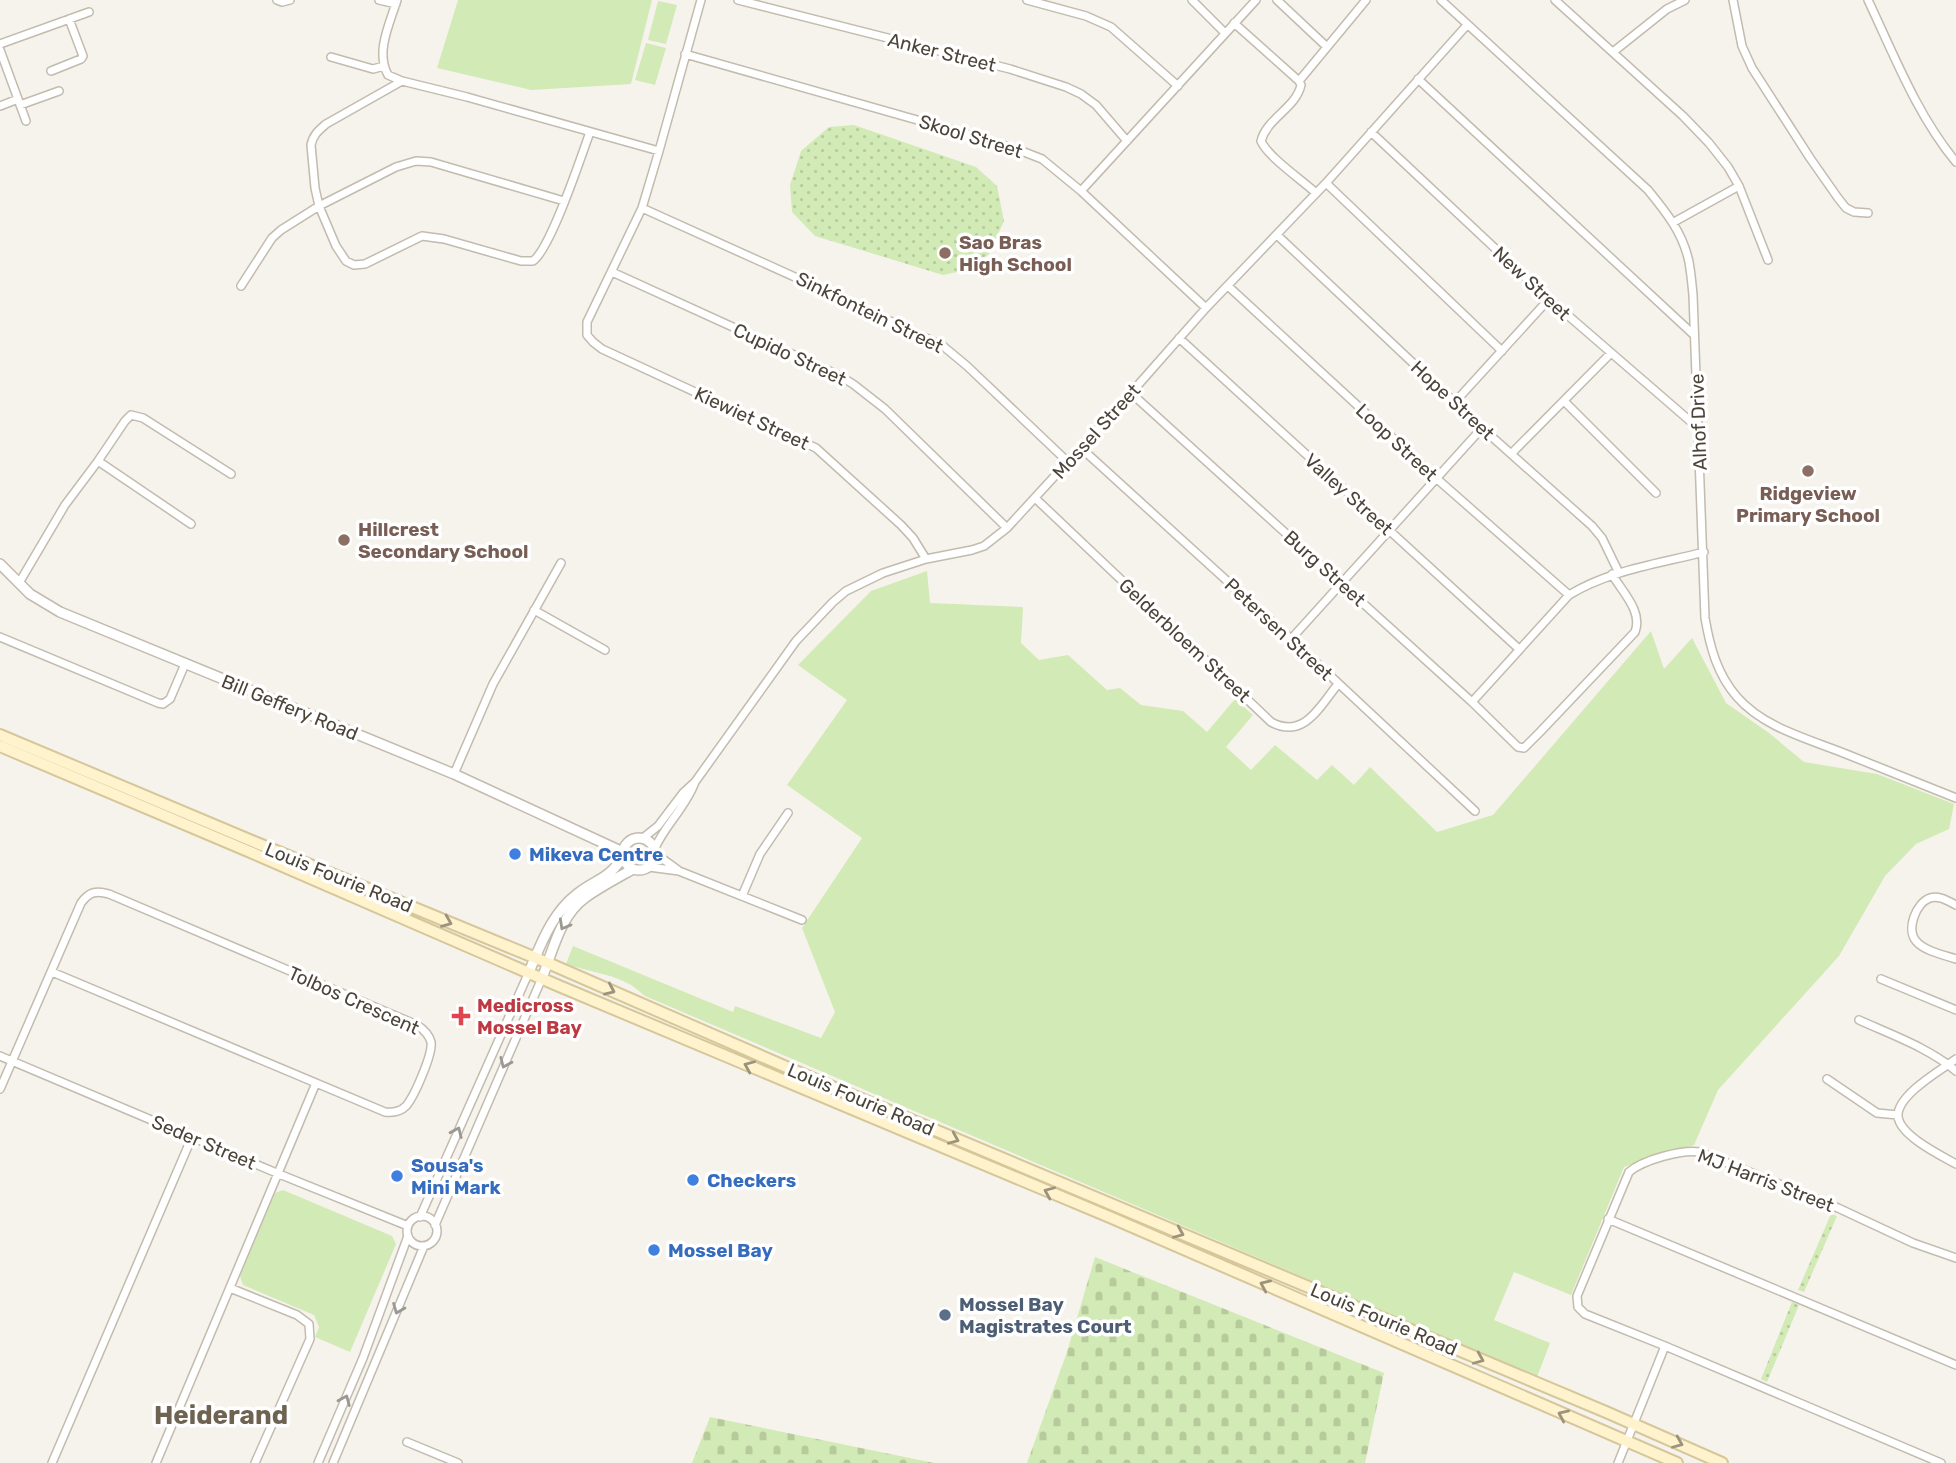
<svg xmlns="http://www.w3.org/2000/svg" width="1956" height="1463" viewBox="0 0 1956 1463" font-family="Rubik,sans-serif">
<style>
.grass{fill:#d2eab5}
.cemetery{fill:url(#cemetery-stones)}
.park{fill:url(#park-dots)}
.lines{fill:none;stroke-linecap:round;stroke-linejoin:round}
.minor-casing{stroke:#c2bbae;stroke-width:10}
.tertiary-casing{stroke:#c2bbae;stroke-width:12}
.secondary-casing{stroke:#d6c79b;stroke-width:14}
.minor{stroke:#fff;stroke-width:7}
.tertiary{stroke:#fff;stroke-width:9}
.secondary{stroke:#fff3cd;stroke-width:10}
.oneway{stroke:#9c937c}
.oneway2{stroke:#9c9892}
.education-dot{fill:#8d6e63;stroke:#fff;stroke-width:2.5}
.shop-dot{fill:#3f7fe0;stroke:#fff;stroke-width:2.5}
.health-dot{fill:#e0444e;stroke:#fff;stroke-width:2.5}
.service-dot{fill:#5c6f8a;stroke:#fff;stroke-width:2.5}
.labels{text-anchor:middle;stroke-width:7;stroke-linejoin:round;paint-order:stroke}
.street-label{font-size:19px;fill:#4b4439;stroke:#fff}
.education-label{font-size:19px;font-weight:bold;fill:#785e54;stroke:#fff;text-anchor:start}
.shop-label{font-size:19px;font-weight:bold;fill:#366cbe;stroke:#fff;text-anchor:start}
.health-label{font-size:19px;font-weight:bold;fill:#be3a42;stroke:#fff;text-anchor:start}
.service-label{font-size:19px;font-weight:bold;fill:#4e5e75;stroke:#fff;text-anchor:start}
.district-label{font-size:26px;font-weight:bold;fill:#6e6250;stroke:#fff}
</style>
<defs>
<pattern id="cemetery-stones" width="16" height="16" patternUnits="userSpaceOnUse" patternTransform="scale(1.75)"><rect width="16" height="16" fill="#d2eab5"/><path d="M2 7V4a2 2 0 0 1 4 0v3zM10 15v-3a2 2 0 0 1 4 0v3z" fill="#b6ca9c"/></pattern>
<pattern id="park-dots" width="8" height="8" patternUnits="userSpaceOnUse" patternTransform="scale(1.75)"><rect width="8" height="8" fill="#d2eab5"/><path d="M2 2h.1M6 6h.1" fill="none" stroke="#b6ca9c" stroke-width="1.8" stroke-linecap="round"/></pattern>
</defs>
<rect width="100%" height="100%" fill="#f6f3ec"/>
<!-- grass -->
<path class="grass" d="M458 0H652L631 84 531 90 437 68Z
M658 1 677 5 666 44 648 40Z
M646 43 666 48 655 85 635 80Z
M927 571 930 603 1023 607 1021 643 1039 660 1068 655 1107 690 1120 688 1141 705 1183 711 1207 732 1235 699 1253 715 1226 747 1251 770 1275 745 1317 780 1332 765 1354 785 1370 767 1437 832 1493 815 1651 631 1664 669 1692 638 1726 703 1769 733 1804 762 1877 774 1954 804 1949 829 1916 844 1885 876 1839 956 1718 1090 1694 1145 1624 1167 1571 1295 1514 1272 1494 1320 1550 1343 1537 1377 645 996C640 992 634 986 627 983 608 973 586 971 566 964L573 946 733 1012 735 1006 821 1038 835 1012 802 928 862 838 787 785 847 700 798 665 871 591Z
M283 1190 392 1236 396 1244 350 1352 315 1337 319 1327 314 1315 243 1285 240 1276 275 1193Z"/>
<!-- cemetery -->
<path class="cemetery" d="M1095 1257 1384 1373 1365 1463H1027L1067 1352Z
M710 1417 934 1463H692Z"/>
<!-- park -->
<path class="park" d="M854 125 976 167 997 186 1004 221 989 254 966 270 943 275 815 236 792 212 790 185 801 151 829 127Z
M1831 1214 1837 1216 1804 1292 1798 1290Z
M1792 1302 1799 1305 1767 1382 1761 1379Z"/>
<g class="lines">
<!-- minor casing -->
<g class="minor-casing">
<path id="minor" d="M277 0 282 2 290 0
M379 0 396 4
M397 0C390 23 375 52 388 75L402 81
M701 0 659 151 642 208 587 322V335L593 342 602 349 816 448 901 525 913 538 926 559
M738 0 1010 69 1066 87 1081 94 1096 105 1127 141
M1027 0 1086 16 1111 27 1178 86
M1192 0 1225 33
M1277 0 1327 47
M1441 0 1648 190C1666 212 1683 233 1689 262 1691 273 1692 284 1693 295L1705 618C1710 647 1717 674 1737 697 1764 728 1809 739 1846 754 1883 769 1919 783 1956 798
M1555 0 1683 116 1709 143 1728 167 1739 186 1768 260
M1733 0 1742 46 1752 68 1810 158 1838 198 1846 208 1854 212 1868 213
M1868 0C1894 55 1917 115 1956 162
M1234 23 1299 81 1301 85C1296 108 1267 118 1261 141 1268 157 1302 180 1316 193
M0 44 89 12
M0 50 26 121
M1613 52 1667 9 1685 0
M685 54 970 135 1019 150 1042 159 1081 191 1206 308
M331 57 373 69 384 66
M51 71 81 59 83 56 69 19
M1418 79 1694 335
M1299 81 1366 0
M20 105 59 91
M0 106 18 99
M590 132C581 157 551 248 533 261H521L444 239 422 236 365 264 354 265 346 261 336 246 319 206 315 188 311 145C313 135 318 131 326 124L402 81 467 97 659 151
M1371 132 1549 299 1697 427
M1326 183 1502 351
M1081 191 1256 0
M642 208 839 297 943 346 967 366 1068 462
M1674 222 1739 186
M1277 235 1482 428 1592 526 1602 538 1619 573
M612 272 838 375 853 384 885 409 1007 528
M241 286 272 238 281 230 319 206 396 167 416 161 431 162 564 201
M1228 286 1436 478 1569 595
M1179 338 1519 649
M1131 393 1472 702 1518 747 1524 748 1540 732 1635 632C1643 611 1622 592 1612 574
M1564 401 1656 493
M1455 402 1549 299
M1081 448 1291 639 1475 811
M1511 454 1610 354
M98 461 191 524
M1035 498 1271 722C1304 740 1320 706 1338 684
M19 583 65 505 98 461 125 421 131 415 143 418 231 474
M534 610 605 650
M0 637 158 703 163 704 170 699 185 664
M1291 639 1482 428
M1472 702 1569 595C1610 570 1658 564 1704 552
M454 774 493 684 561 563
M643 838 658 826 683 793 695 782 796 641 833 602 846 591 883 573 926 559 972 550 984 546 1007 528 1131 393 1206 308 1326 183 1467 25
M655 848C665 825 686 807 695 782
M656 854 678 870
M649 867 679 871 802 920
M742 896 760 854 788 813
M1956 905C1948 901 1939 895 1930 898 1916 903 1906 929 1916 941 1924 951 1944 955 1956 959
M1881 979 1956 1010
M1859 1020C1892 1035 1929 1048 1956 1071
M0 1056 279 1174 408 1226
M1956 1059C1941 1070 1897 1095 1898 1116 1899 1135 1940 1155 1956 1164
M1827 1079 1877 1113 1898 1115
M0 1089 81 903C89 892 96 890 109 894L417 1025C423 1029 429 1034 431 1042 433 1054 414 1097 406 1106 400 1112 393 1113 385 1112L52 972
M407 1231a15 15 0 1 1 30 0a15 15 0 1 1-30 0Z
M420 1217 529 972
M1608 1219 1956 1365
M435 1225 542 978
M230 1288 297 1315 309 1324 310 1339 255 1463
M407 1442 458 1463
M52 1463 192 1137
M156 1463 316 1083
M318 1463 363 1358 408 1236
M333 1463 424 1246
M1618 1463 1665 1346
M1941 1463 1665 1346 1585 1314 1578 1307 1577 1296 1629 1172C1643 1160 1682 1149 1700 1152L1838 1208 1913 1243 1956 1258"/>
</g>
<!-- tertiary casing -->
<g class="tertiary-casing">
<path id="tertiary" d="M0 564 30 594 60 612 454 774 623 852
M623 854a16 16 0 1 1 32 0a16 16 0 1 1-32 0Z
M529 972C541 944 552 913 577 894 597 878 607 881 623 857
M542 978C553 951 560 915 586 897 600 887 617 878 633 869"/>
</g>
<!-- secondary casing -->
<g class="secondary-casing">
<path id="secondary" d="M0 735 252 841 548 963 823 1083 1606 1412 1722 1463
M0 746 248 851 559 986 1112 1218 1677 1463"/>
</g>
<!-- minor -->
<use href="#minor" class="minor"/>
<!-- tertiary -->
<use href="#tertiary" class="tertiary"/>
<!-- secondary -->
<use href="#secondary" class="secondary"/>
</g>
<!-- one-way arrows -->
<defs><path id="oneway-chevron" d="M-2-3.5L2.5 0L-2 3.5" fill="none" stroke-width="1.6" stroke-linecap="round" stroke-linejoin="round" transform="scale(1.75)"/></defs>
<g class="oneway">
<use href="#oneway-chevron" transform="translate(447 922) rotate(22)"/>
<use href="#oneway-chevron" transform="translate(610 990) rotate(24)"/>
<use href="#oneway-chevron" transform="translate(749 1066) rotate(-157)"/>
<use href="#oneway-chevron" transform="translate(954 1139) rotate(23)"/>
<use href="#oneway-chevron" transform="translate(1049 1192) rotate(-157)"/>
<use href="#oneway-chevron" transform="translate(1179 1233) rotate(23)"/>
<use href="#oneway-chevron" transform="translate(1265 1285) rotate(-156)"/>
<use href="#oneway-chevron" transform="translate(1479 1359) rotate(23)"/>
<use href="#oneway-chevron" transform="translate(1563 1415) rotate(-156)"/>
<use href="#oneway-chevron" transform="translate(1678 1443) rotate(23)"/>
</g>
<g class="oneway2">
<use href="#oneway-chevron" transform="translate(564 925) rotate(119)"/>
<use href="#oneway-chevron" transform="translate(505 1063) rotate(114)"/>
<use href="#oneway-chevron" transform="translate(457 1132) rotate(-66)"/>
<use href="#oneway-chevron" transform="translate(398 1309) rotate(112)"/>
<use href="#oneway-chevron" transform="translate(345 1400) rotate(-67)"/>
</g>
<!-- markers -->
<g class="education-dot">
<circle cx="945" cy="253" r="7"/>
<circle cx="1808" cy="471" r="7"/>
<circle cx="344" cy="540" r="7"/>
</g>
<g class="shop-dot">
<circle cx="515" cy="854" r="7"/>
<circle cx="397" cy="1176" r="7"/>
<circle cx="693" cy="1180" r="7"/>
<circle cx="654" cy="1250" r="7"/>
</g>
<path class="health-dot" d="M457.5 1005.5h7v7h7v7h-7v7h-7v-7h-7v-7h7z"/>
<circle class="service-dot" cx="945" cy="1315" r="7"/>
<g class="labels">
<!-- street labels -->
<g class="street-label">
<text transform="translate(942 52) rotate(14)" y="7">Anker Street</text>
<text transform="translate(971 136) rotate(17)" y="7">Skool Street</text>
<text transform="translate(1532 283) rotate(43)" y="7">New Street</text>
<text transform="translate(870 312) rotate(26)" y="7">Sinkfontein Street</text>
<text transform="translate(790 354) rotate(25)" y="7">Cupido Street</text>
<text transform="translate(1453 400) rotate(43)" y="7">Hope Street</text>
<text transform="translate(752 418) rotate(25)" y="7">Kiewiet Street</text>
<text transform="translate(1698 422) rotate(-92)" y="7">Alhof Drive</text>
<text transform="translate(1096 431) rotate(-48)" y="7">Mossel Street</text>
<text transform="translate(1397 442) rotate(43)" y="7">Loop Street</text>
<text transform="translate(1349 494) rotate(42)" y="7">Valley Street</text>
<text transform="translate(1325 568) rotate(42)" y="7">Burg Street</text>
<text transform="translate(1279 629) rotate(43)" y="7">Petersen Street</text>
<text transform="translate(1185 640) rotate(43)" y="7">Gelderbloem Street</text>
<text transform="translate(290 707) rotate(22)" y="7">Bill Geffery Road</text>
<text transform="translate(339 877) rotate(22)" y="7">Louis Fourie Road</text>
<text transform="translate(354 1000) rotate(24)" y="7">Tolbos Crescent</text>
<text transform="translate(861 1099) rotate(23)" y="7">Louis Fourie Road</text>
<text transform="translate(204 1142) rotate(23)" y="7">Seder Street</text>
<text transform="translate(1766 1180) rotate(21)" y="7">MJ Harris Street</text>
<text transform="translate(1384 1319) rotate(23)" y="7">Louis Fourie Road</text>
</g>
<!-- education labels -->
<g class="education-label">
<text x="959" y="249">Sao Bras<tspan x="959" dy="22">High School</tspan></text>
<text x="1808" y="500" text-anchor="middle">Ridgeview<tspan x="1808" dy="22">Primary School</tspan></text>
<text x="358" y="536">Hillcrest<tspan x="358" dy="22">Secondary School</tspan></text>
</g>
<!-- shop labels -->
<g class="shop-label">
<text x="529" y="861">Mikeva Centre</text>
<text x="411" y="1172">Sousa's<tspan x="411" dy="22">Mini Mark</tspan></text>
<text x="707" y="1187">Checkers</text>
<text x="668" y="1257">Mossel Bay</text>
</g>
<!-- health labels -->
<g class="health-label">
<text x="477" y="1012">Medicross<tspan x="477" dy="22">Mossel Bay</tspan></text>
</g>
<!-- service labels -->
<g class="service-label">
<text x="959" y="1311">Mossel Bay<tspan x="959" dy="22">Magistrates Court</tspan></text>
</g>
<!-- district labels -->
<g class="district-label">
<text x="221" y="1424">Heiderand</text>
</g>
</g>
</svg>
